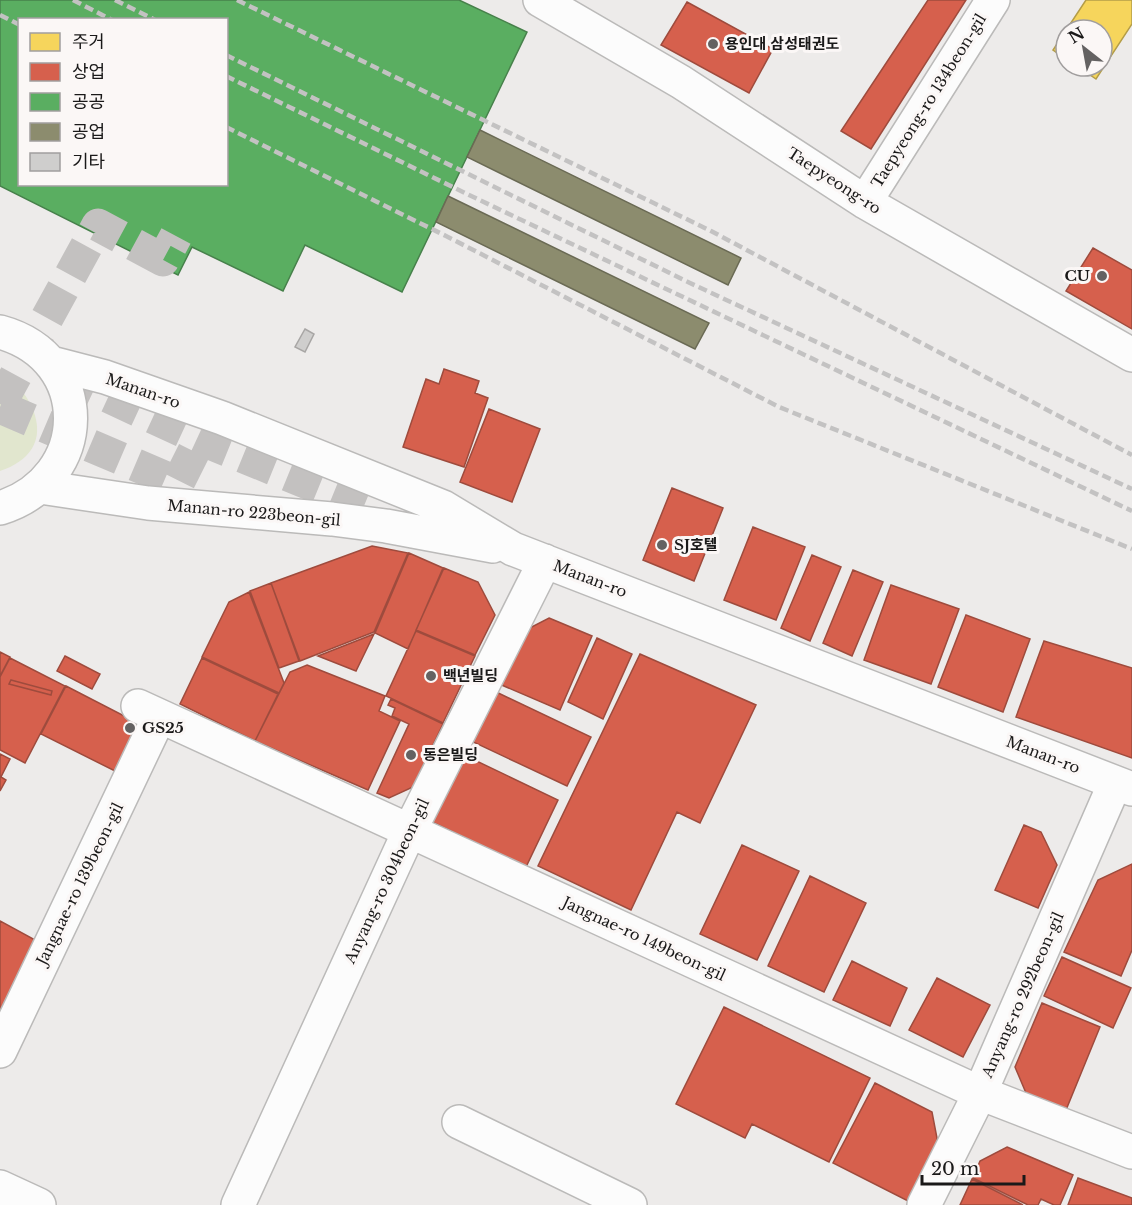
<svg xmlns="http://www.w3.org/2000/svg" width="1132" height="1205" viewBox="0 0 1132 1205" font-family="'Libre Baskerville','Noto Sans KR',serif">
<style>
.green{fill:#e1e6ce}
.homes{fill:#f6d55c;stroke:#b49d48;stroke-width:1.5}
.shops{fill:#d6604d;stroke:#9e4b3d;stroke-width:1.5}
.public{fill:#5aae61;stroke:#47814b;stroke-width:1.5;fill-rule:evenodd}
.industry{fill:#8c8c6e;stroke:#6a6a54;stroke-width:1.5}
.building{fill:#cfcecd;stroke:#a8a6a5;stroke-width:1.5}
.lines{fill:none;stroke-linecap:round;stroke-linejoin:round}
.minor-tunnel{stroke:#c3c1c0;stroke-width:33;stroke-dasharray:33 16;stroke-linecap:butt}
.minor-casing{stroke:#bbbab9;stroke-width:36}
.minor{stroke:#fcfcfc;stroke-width:33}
.rail{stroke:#c3c2c2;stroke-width:4.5;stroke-dasharray:9 4.5;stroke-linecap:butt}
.poi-dot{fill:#646262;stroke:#fbf7f6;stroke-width:2}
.labels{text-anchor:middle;stroke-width:6;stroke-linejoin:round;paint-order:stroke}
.poi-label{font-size:15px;font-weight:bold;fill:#1a1919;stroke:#fbf7f6;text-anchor:start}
.street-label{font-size:15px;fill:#1a1919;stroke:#fbf7f6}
</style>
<rect width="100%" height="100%" fill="#edebea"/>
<!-- green -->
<path class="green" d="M0 369C39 399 59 451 0 471Z"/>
<!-- homes -->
<path class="homes" d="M1086 0H1132V24L1096 79 1077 66H1102V30H1066V59L1053 50Z"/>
<!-- shops -->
<path class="shops" d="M928 0H966L871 149 841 131Z
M687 2 773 49 749 93 661 45Z
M1093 248 1132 270V329L1066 291Z
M444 369 479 381 475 393 488 398 464 467 403 447 426 379 439 384Z
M489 409 540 429 512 502 460 482Z
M672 488 723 508 694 581 643 560Z
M753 527 805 547 776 620 724 600Z
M372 546 408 553 374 632 300 661 271 583Z
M409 553 443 568 408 649 375 633Z
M812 555 841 567 810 641 781 628Z
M444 568 478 582 495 615 475 655 416 630Z
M853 570 883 582 852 656 823 643Z
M271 583 299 661 279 668 250 591Z
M891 585 959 609 931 684 864 660Z
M249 592 284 683 279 693 202 657 229 602Z
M966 615 1030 639 1003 712 938 687Z
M549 618 592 636 560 710 497 683 518 634Z
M416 631 475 656 443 723 386 696Z
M374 634 356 671 318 656Z
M597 638 632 654 603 719 568 702Z
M1044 641 1132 668V758L1016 717Z
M0 652 10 657 0 676Z
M640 654 756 705 700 823 677 812 631 910 538 866Z
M65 656 100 674 92 689 57 671Z
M10 658 65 686 25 763 0 750V677Z
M202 658 278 694 255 741 180 704Z
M307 665 385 696 379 711 400 721 368 790 255 741 290 672Z
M11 680 52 691 51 695 9 684Z
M66 686 134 721 138 731 117 772 41 734Z
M492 690 591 737 567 786 469 740Z
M391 699 443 724 413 787 389 798 377 793 409 724 392 716 395 708 388 705Z
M0 754 10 759 1 777 6 780 0 791Z
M464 755 558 800 526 867 432 822Z
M1024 825 1041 832 1057 865 1038 908 995 890Z
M742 845 799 871 757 960 700 934Z
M1132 864V950L1121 976 1064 952 1098 880Z
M810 876 866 903 824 992 768 966Z
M0 921 37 941 0 1011Z
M1062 957 1131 988 1113 1028 1044 996Z
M852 961 907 988 890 1026 833 1000Z
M937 978 990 1005 963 1057 909 1030Z
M1042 1003 1100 1027 1066 1110 1026 1093 1015 1067Z
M724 1007 870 1078 829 1162 752 1124 745 1138 676 1104Z
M875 1083 932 1112 940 1154 914 1204 833 1163Z
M1007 1147 1073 1175 1060 1205H1054L1041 1199 1038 1205H1028L973 1178 980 1161Z
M1078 1178 1132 1198V1205H1068Z
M972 1179 1023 1205H960Z"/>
<!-- public -->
<path class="public" d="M0 0H459L527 32 402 292 305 245 283 291 192 247 178 275 0 186ZM20 20H226V184H20Z"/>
<!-- industry -->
<path class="industry" d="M480 130 741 258 728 285 467 157Z
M448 196 709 323 695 349 436 222Z"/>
<!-- building -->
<path class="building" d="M305 329 314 334 305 352 295 347Z"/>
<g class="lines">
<!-- minor-tunnel -->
<path class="minor-tunnel" d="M64 376 200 439 374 510
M0 404 98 225 163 260 176 236
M0 407 178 483 200 439"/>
<!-- minor casing -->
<g class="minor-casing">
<path id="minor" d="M540 0 681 82 865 202 1132 355
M865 202 993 0
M0 332C95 358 93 479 0 508
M51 363 105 377 222 418 443 507 513 549 1132 789
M40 487 148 503 332 519 386 526 493 546
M138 706 980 1093 1132 1152
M0 1051 159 717
M459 1122 630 1205
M0 1187 39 1205
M238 1205 409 832 545 561
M924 1205 980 1093 1115 783"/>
</g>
<!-- minor -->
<use href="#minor" class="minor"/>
<!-- rail -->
<path class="rail" d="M73 0 112 20
M115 0 155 20
M237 0 711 231 1132 455
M0 15 20 25
M226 55 690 283 1132 489
M226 76 467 194 1132 511
M226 127 446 236 779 407 1132 549"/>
</g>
<!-- markers -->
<g class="poi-dot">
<circle cx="713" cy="44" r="6"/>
<circle cx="1102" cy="276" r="6"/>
<circle cx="662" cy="545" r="6"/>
<circle cx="431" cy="676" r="6"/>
<circle cx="130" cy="728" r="6"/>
<circle cx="411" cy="755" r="6"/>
</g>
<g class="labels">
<!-- poi labels -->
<g class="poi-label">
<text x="725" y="49">용인대 삼성태권도</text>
<text x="1090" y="281" text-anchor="end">CU</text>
<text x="674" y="550">SJ호텔</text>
<text x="443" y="681">백년빌딩</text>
<text x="142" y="733">GS25</text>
<text x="423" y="760">동은빌딩</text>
</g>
<!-- street labels -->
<g class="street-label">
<text transform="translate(929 101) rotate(-58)" y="5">Taepyeong-ro 134beon-gil</text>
<text transform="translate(834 181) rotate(33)" y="5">Taepyeong-ro</text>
<text transform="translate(143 391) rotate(19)" y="5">Manan-ro</text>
<text transform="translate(254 513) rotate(5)" y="5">Manan-ro 223beon-gil</text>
<text transform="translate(590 579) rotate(21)" y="5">Manan-ro</text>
<text transform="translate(1043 755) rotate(21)" y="5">Manan-ro</text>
<text transform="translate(387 881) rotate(-65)" y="5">Anyang-ro 304beon-gil</text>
<text transform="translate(80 884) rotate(-64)" y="5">Jangnae-ro 139beon-gil</text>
<text transform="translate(644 939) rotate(25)" y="5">Jangnae-ro 149beon-gil</text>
<text transform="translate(1023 995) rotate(-66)" y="5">Anyang-ro 292beon-gil</text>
</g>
</g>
<!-- legend -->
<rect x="18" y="18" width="210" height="168" fill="#fbf7f6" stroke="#a19e9e" stroke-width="1.5"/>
<rect x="30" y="33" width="30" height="18" fill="#f6d55c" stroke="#a19e9e" stroke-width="1.5"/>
<text x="72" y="48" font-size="18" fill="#1a1919">주거</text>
<rect x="30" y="63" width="30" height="18" fill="#d6604d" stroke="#a19e9e" stroke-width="1.5"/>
<text x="72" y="78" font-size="18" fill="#1a1919">상업</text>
<rect x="30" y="93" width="30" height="18" fill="#5aae61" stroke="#a19e9e" stroke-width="1.5"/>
<text x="72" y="108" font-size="18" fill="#1a1919">공공</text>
<rect x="30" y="123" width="30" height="18" fill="#8c8c6e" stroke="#a19e9e" stroke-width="1.5"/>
<text x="72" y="138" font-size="18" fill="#1a1919">공업</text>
<rect x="30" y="153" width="30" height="18" fill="#cfcecd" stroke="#a19e9e" stroke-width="1.5"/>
<text x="72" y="168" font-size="18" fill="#1a1919">기타</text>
<!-- north arrow -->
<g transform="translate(1084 48) rotate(329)"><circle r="28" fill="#fbf7f6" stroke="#a19e9e" stroke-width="1.5"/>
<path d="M0-4.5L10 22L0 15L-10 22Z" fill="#646262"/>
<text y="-9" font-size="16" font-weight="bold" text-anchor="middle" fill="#1a1919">N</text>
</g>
<!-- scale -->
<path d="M922 1175v9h102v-9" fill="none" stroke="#1a1919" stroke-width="3"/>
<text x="931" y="1175" font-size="18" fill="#1a1919" stroke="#fbf7f6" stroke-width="4.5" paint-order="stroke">20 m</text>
</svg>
